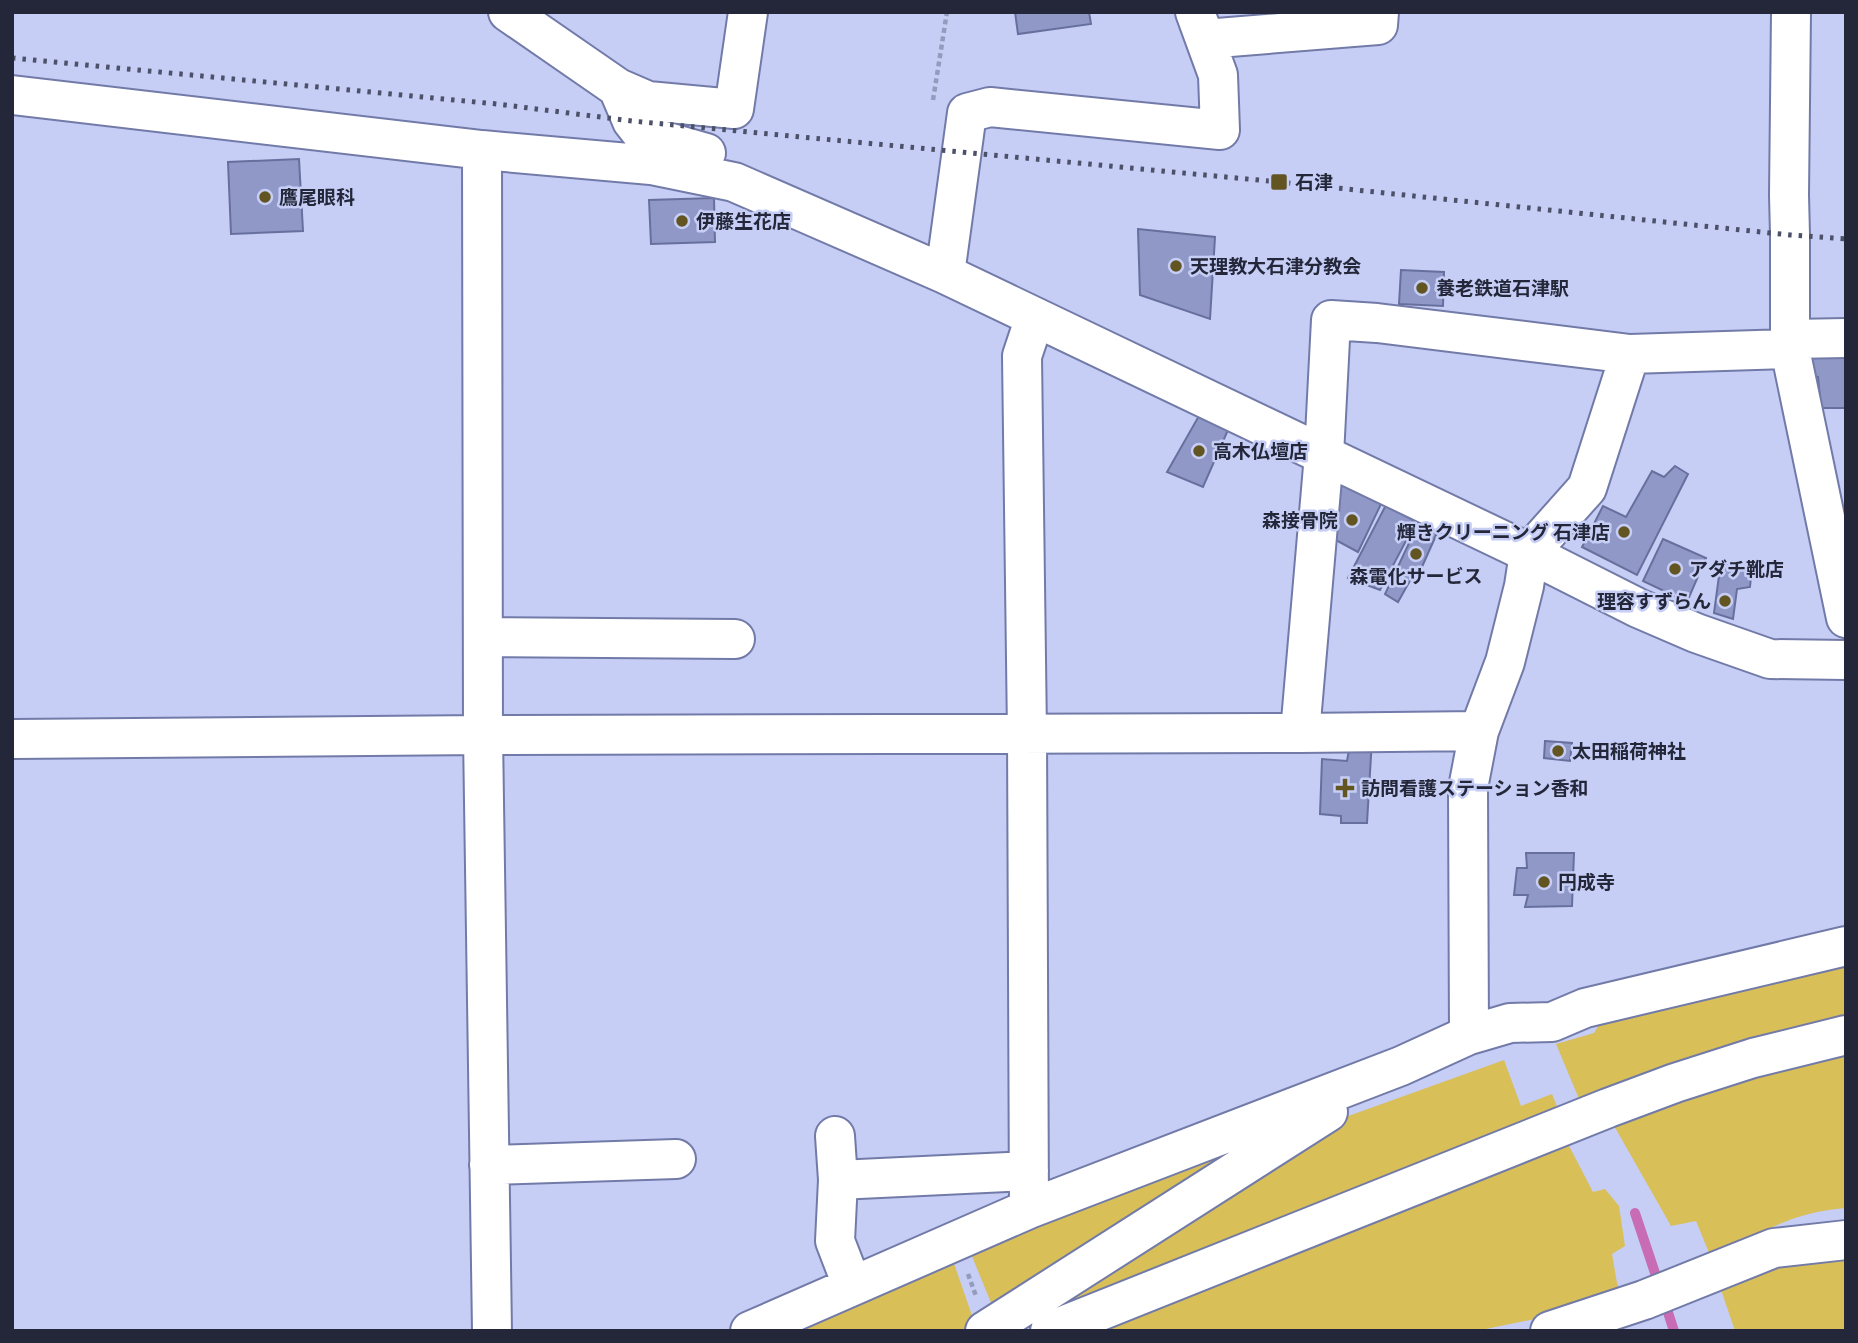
<svg xmlns="http://www.w3.org/2000/svg" width="1858" height="1343" viewBox="0 0 1858 1343" font-family="'Titillium Web','Noto Sans JP',sans-serif">
<style>
.green{fill:#d8bf58}
.lines{fill:none;stroke-linecap:round;stroke-linejoin:round}
.stream{stroke:#c86db5;stroke-width:10}
.building{fill:#8f98c7;stroke:#67709c;stroke-width:2}
.minor-casing{stroke:#727aa8;stroke-width:42}
.path{stroke:#949bbc;stroke-width:4.5;stroke-dasharray:5 3.5;stroke-linecap:butt}
.minor{stroke:#fff;stroke-width:38}
.rail{stroke:#4c5169;stroke-width:5;stroke-dasharray:3.5 7;stroke-linecap:butt}
.poi-dot{fill:#625522;stroke:#c6cef6;stroke-width:2.5}
.labels{text-anchor:middle;stroke-width:5;stroke-linejoin:round;paint-order:stroke}
.poi-label{font-size:19px;font-weight:bold;fill:#232739;stroke:#c6cef6;text-anchor:start}
</style>
<rect width="100%" height="100%" fill="#c6cef6"/>
<!-- green -->
<path class="green" d="M1846 959V1022L1582 1106 1556 1044 1594 1033 1605 1014Z
M1846 1054V1208C1792 1212 1758 1233 1712 1260L1696 1221 1671 1226 1613 1124 1754 1078Z
M1504 1060 1521 1106 1552 1094 1560 1114 1013 1331 1340 1119Z
M1256 1133 1260 1148 996 1315 967 1244Z
M1567 1142 1593 1192 1605 1189 1619 1206 1625 1246 1612 1254 1617 1283 1623 1301 1476 1331H1096Z
M950 1252 976 1327 972 1331H777Z
M1846 1252V1331H1735L1717 1278Z"/>
<g class="lines">
<!-- stream -->
<path class="stream" d="M1635 1213 1659 1285
M1664 1300 1674 1331"/>
</g>
<!-- building -->
<path class="building" d="M1015 12H1089L1091 24 1018 34Z
M299 159 303 231 231 234 228 162Z
M714 198 715 242 651 244 649 200Z
M1138 229 1215 237 1210 319 1140 295Z
M1401 270 1444 272 1443 306 1399 304Z
M1846 349V408H1821L1818 377 1811 378 1808 351Z
M1200 414 1228 430 1203 487 1167 472Z
M1675 466 1688 474 1637 575 1582 547 1603 506 1626 517 1652 471 1664 477Z
M1336 481 1381 504 1358 552 1330 537Z
M1386 505 1416 522 1380 590 1348 578Z
M1418 524 1438 531 1417 578 1412 577 1398 602 1385 594Z
M1663 539 1706 558 1687 602 1643 581Z
M1721 561 1752 566 1750 587 1737 589 1733 619 1714 613Z
M1372 739 1367 823H1341V816L1320 814 1322 759 1347 761 1349 750Z
M1545 741 1572 743 1570 761 1544 758Z
M1526 853H1574L1572 906 1525 907 1528 895H1514L1517 868H1527Z"/>
<g class="lines">
<!-- minor casing -->
<g class="minor-casing">
<path id="minor" d="M508 12 618 88 632 121 643 135 706 153
M1791 12 1789 195 1790 235V349L1846 618
M1205 39 1378 25 1379 12
M618 88 648 101 734 109 748 12
M12 95 482 150 651 165 734 182 945 274 1529 553 1638 608 1696 633 1770 659 1846 660
M482 150 483 735 492 1331
M945 274 967 113 990 107 1220 130 1218 75 1195 12
M1791 339 1846 338
M483 637 735 639
M1300 733 1324 455 1331 320 1377 323 1630 354 1790 349
M12 739 483 735 1300 733 1479 731
M1469 1035 1468 788 1479 731 1505 662 1524 586 1529 553 1587 488 1630 354
M835 1136 838 1180 835 1241 852 1285
M489 1165 676 1159
M838 1180 1029 1171
M1029 1209 1401 1066 1469 1035 1510 1023 1552 1022 1585 1008 1846 946
M750 1331 1029 1209 1027 734 1022 356 1035 317
M985 1331 1328 1112
M1050 1331 1608 1108 1675 1083 1753 1058 1846 1035
M1550 1331 1644 1300 1774 1248 1846 1240"/>
</g>
<!-- path -->
<path class="path" d="M933 100 947 12
M968 1274 976 1296"/>
<!-- minor -->
<use href="#minor" class="minor"/>
<!-- rail -->
<path class="rail" d="M12 58 497 104 632 121 1279 182 1790 235 1846 239"/>
</g>
<!-- markers -->
<g class="poi-dot">
<rect x="1270" y="173" width="18" height="18" rx="3.5"/>
<circle cx="265" cy="197" r="7"/>
<circle cx="682" cy="221" r="7"/>
<circle cx="1176" cy="266" r="7"/>
<circle cx="1422" cy="288" r="7"/>
<circle cx="1199" cy="451" r="7"/>
<circle cx="1352" cy="520" r="7"/>
<circle cx="1624" cy="532" r="7"/>
<circle cx="1416" cy="554" r="7"/>
<circle cx="1675" cy="569" r="7"/>
<circle cx="1725" cy="601" r="7"/>
<circle cx="1558" cy="751" r="7"/>
<path d="M1341.5 777.5h7v7h7v7h-7v7h-7v-7h-7v-7h7z"/>
<circle cx="1544" cy="882" r="7"/>
</g>
<g class="labels">
<!-- poi labels -->
<g class="poi-label">
<text x="1295" y="189">石津</text>
<text x="279" y="204">鷹尾眼科</text>
<text x="696" y="228">伊藤生花店</text>
<text x="1190" y="273">天理教大石津分教会</text>
<text x="1436" y="295">養老鉄道石津駅</text>
<text x="1213" y="458">高木仏壇店</text>
<text x="1338" y="527" text-anchor="end">森接骨院</text>
<text x="1610" y="539" text-anchor="end">輝きクリーニング 石津店</text>
<text x="1689" y="576">アダチ靴店</text>
<text x="1416" y="583" text-anchor="middle">森電化サービス</text>
<text x="1711" y="608" text-anchor="end">理容すずらん</text>
<text x="1572" y="758">太田稲荷神社</text>
<text x="1361" y="795">訪問看護ステーション香和</text>
<text x="1558" y="889">円成寺</text>
</g>
</g>
<!-- border -->
<rect width="1858" height="1343" fill="none" stroke="#232739" stroke-width="28"/>
</svg>
